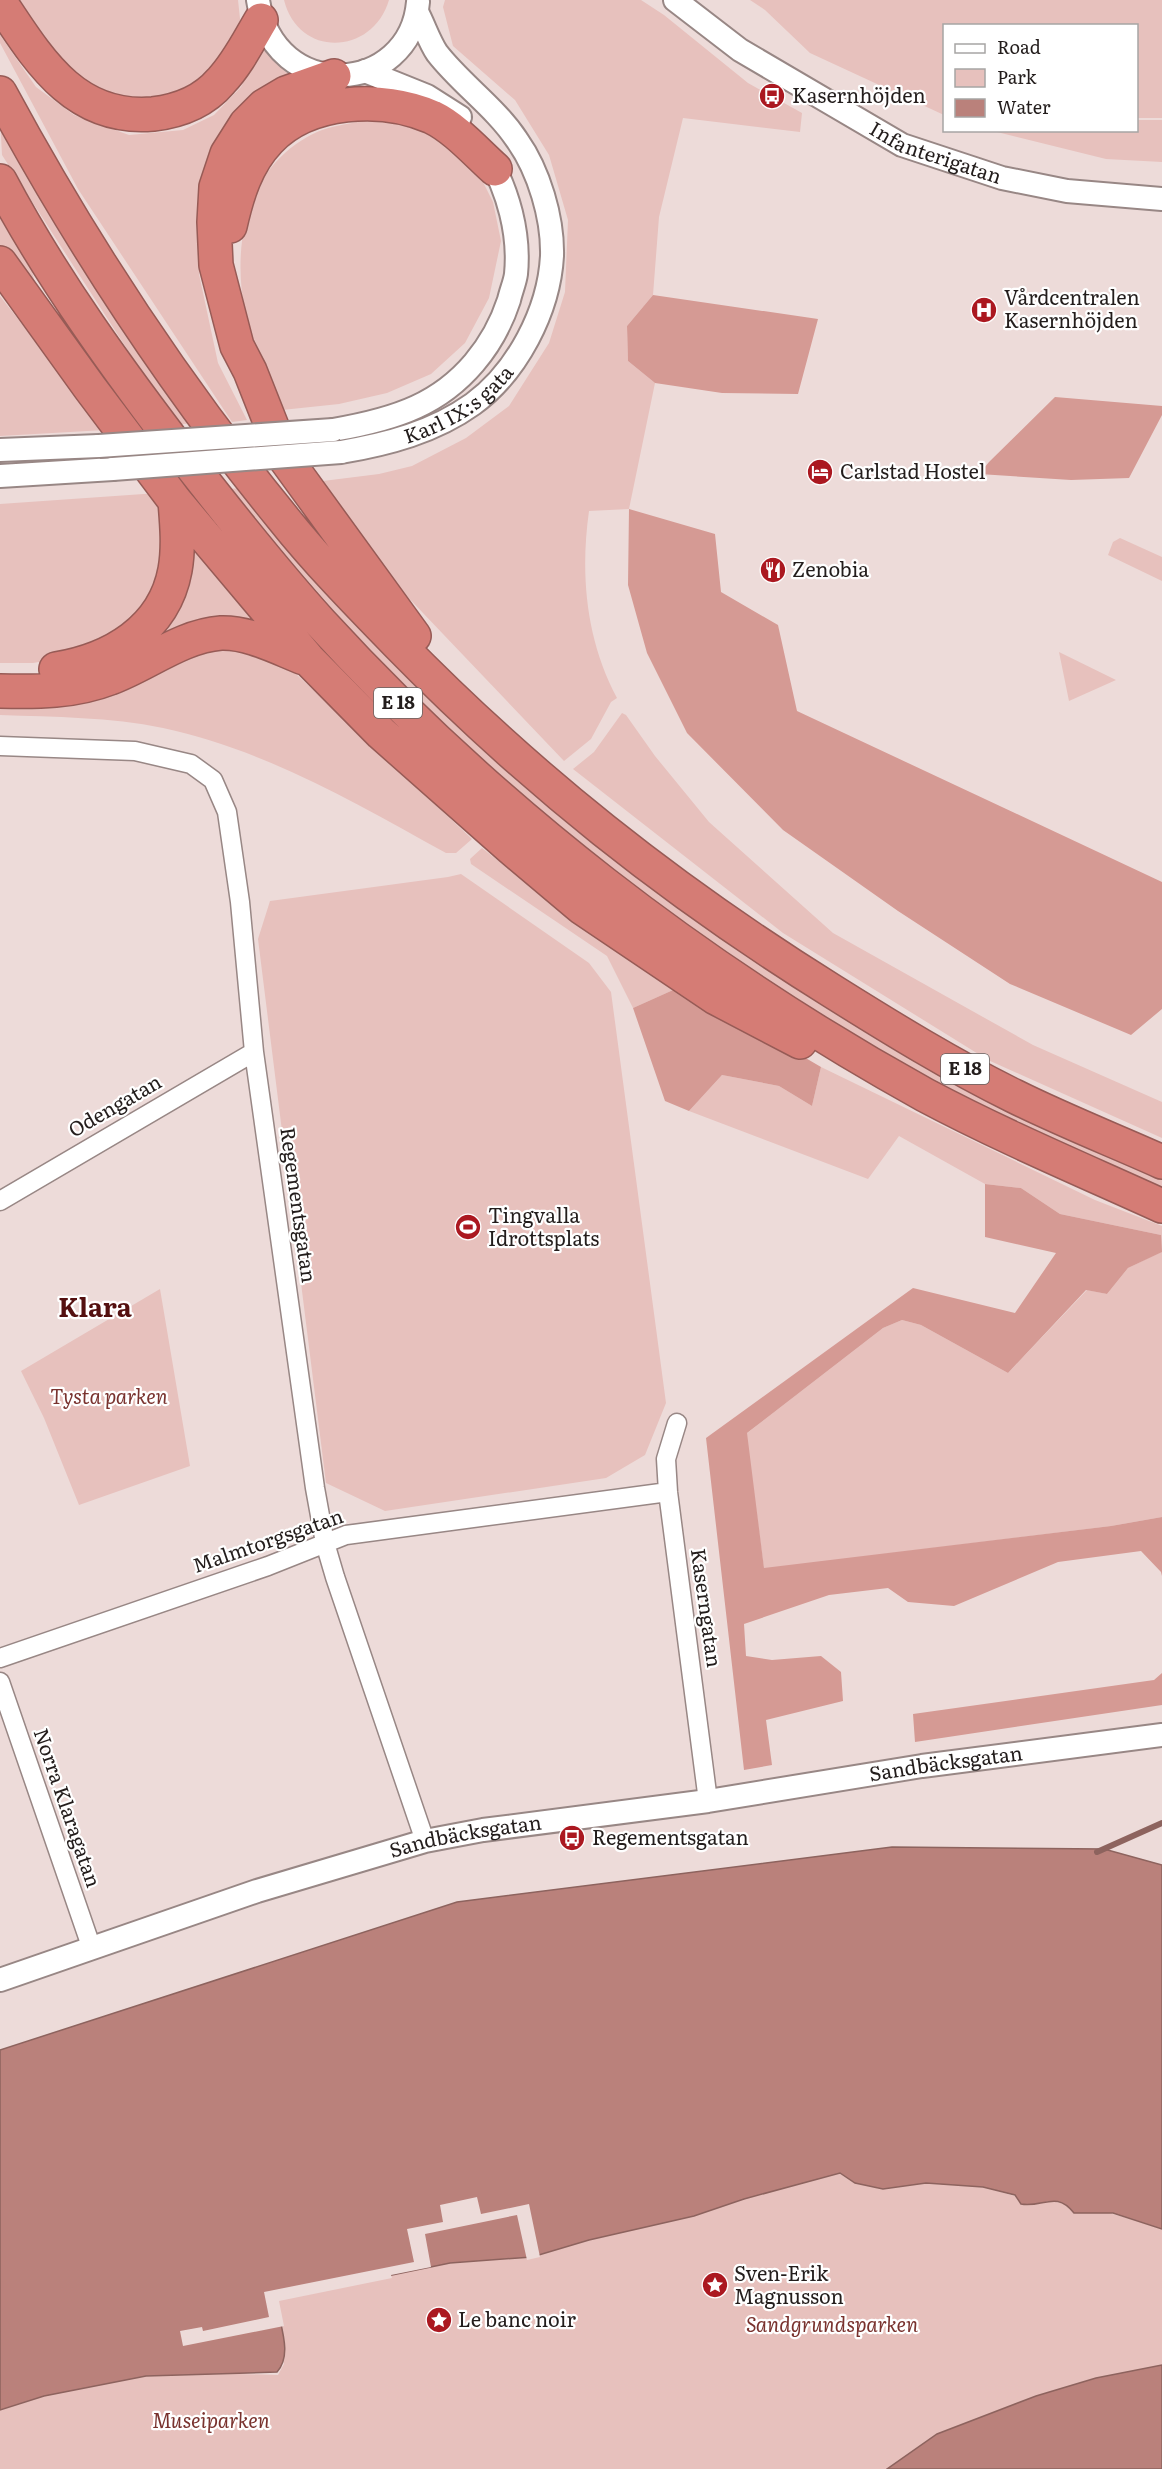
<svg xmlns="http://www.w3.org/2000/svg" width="1162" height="2469" viewBox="0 0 1162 2469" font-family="Literata,serif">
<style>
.green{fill:#e7c1bd}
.forest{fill:#d59a94}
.water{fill:#ba817b;stroke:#8d635e;stroke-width:1.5}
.pier{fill:#eddbd9}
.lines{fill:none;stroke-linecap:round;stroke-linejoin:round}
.stream{stroke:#8d635e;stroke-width:6}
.minor-casing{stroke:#988785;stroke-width:21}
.tertiary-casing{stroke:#988785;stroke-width:26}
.motorway-casing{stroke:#975b56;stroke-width:36}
.minor{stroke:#fff;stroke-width:18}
.tertiary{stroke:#fff;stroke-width:22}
.motorway{stroke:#d57c75;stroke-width:33}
.tertiary-bridge-casing{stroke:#988785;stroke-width:26;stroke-linecap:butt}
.tertiary-bridge{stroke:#fff;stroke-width:22}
.labels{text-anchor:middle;stroke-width:4.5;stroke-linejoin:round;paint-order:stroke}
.shield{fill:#fff;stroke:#656160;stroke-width:1.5}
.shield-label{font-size:18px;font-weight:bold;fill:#231d1c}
.poi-label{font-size:20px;fill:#231d1c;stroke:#fff;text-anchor:start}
.street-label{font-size:20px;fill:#231d1c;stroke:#fff}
.park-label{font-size:20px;font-style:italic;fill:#79322e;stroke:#fff}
.district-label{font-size:26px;font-weight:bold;fill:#541010;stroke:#fff}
</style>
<rect width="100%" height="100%" fill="#eddbd9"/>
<!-- green -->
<path class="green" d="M20 0H238L241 28 213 73 176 99 130 101 85 87 43 38Z
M284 0H389C373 55 299 59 284 0Z
M445 0H641L664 15 748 83 802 113 800 132 683 118 659 217 653 295 627 326 628 361 655 383 629 509 589 511C580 575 586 640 617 698L611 702 591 739 564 761 402 591 315 482 379 474 412 466 466 438 509 406 549 343 565 292 568 220 549 155 515 100 453 46 443 7Z
M750 0H1162V118H1137L1136 26H944V115L810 53 765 10Z
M0 35 36 87 74 115 129 135 183 130 214 115 241 87 261 46 292 78 198 218 199 274 218 363 247 420 232 422 78 189 0 43Z
M0 117 193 423 176 425 2 155Z
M1137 120H1162V162L1106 159 993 131 1136 130Z
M362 121 399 122 423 128 477 170 493 202 501 241 489 298 465 343 431 374 387 393 339 404 282 410C273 392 263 374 257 356 228 277 231 172 317 132 330 126 348 124 362 121Z
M0 211 31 268 42 308 0 249Z
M0 296 105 430 0 436Z
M243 488 682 909 805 995 1011 1109 1162 1177V1192L1003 1122 795 1006 680 926 472 753 370 652 228 489Z
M158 493 165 566 136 624 68 657 33 663H0V504Z
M192 536 262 624 145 648Z
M1120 538 1162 557V581L1108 555 1113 542Z
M226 647 272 660 296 674 472 839 456 853H446C355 803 266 750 163 728 110 717 55 717 0 715V700Z
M1059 652 1116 680 1069 701Z
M622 713 626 715 655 756 709 822 833 933 1033 1045 1162 1102V1138L988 1060 783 933 573 769 594 752Z
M482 848 552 903 682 986 633 1008 607 956 471 864 470 859Z
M461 874 589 963 611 992 666 1403 645 1455 606 1478 385 1511 326 1483 258 939 270 901 448 877Z
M821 1067 1095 1200 1162 1226V1517L1111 1526 764 1569 746 1434 883 1328 902 1320 921 1325 1008 1373 1087 1290 1107 1294 1128 1268 1161 1252V1235L1060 1214 1021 1188 985 1184 899 1136 868 1179 689 1111 722 1075 779 1086 812 1106Z
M160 1289 190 1466 79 1505 44 1418 21 1371Z
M840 2173 855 2183 883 2189 926 2183H951L983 2187 1039 2203C1062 2196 1136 2221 1162 2229V2365L1096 2378 1036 2396 937 2434 887 2469H0V2410L44 2396 146 2376 205 2373 278 2375 284 2364 276 2299 450 2263 532 2257 589 2240 694 2216 744 2199Z"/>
<!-- forest -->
<path class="forest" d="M653 295 818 319 798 394 722 393 655 383 628 361 627 326Z
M1055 397 1162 406V415L1129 478 1071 480 979 474 989 462Z
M629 509 715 534 721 592 778 625 797 711 1162 882V1009L1131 1035 1010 984 898 911 783 830 687 733 647 653 628 585Z
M682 986 821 1067 812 1106 779 1086 722 1075 689 1111 665 1101 633 1008Z
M985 1184 1021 1188 1060 1214 1161 1235 1162 1252 1128 1268 1107 1294 1086 1290 1008 1373 921 1325 902 1320 883 1328 747 1433 764 1568 1111 1526 1162 1517V1576L1161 1572 1141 1551 1058 1562 954 1606 908 1602 888 1588 829 1595 744 1624 746 1656 772 1660 821 1656 841 1672 843 1701 766 1720 772 1765 744 1770 706 1438 913 1288 1015 1313 1056 1253 985 1237Z
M1162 1673V1705L915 1742 913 1714 1154 1680Z"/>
<!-- water -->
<path class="water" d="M892 1847 1104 1849 1162 1865V2229L1113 2213H1074C1056 2190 1043 2208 1021 2204L1015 2195 983 2187 926 2183 883 2189 855 2183 840 2173 744 2199 694 2216 589 2240 532 2257 450 2263 276 2299C278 2322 294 2353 277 2372L146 2376 44 2396 0 2410V2050L457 1902Z
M1162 2365V2469H887L937 2434 1036 2396 1096 2378Z"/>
<!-- pier -->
<path class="pier" d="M477 2197 481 2214 529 2204 540 2257 527 2260 517 2215 425 2234 431 2267 391 2275 392 2278 279 2301 284 2326 183 2346 180 2331 202 2327 203 2331 269 2317 264 2292 414 2262 407 2229 443 2222 440 2205Z"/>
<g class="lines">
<!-- stream -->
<path class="stream" d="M1097 1852 1162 1823"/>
<!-- minor casing -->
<g class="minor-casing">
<path id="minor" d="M0 746 135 751 191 764 213 780 227 812 240 902 254 1052 315 1488 325 1543 335 1577 425 1841
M0 1201 254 1052
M677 1423 666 1459 668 1492 708 1801
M0 1658 268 1566 346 1535 668 1492
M0 1682 92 1949"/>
</g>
<!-- tertiary casing -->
<g class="tertiary-casing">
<g id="tertiary">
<path d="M258 0C274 105 410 95 418 2"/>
<path id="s1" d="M675 0 740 50 902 145 1002 178 1067 191 1162 199"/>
<path d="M365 71 427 96 460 117"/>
<path d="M333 430C362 425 390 419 416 407 462 386 494 346 509 300 511 291 515 282 516 274 520 233 508 191 488 156"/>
<path d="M0 450 99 446"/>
<path id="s2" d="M341 452C388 444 434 432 473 404 517 372 549 311 552 256 553 218 539 171 517 140 495 107 461 84 437 53 429 41 424 25 417 12"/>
<path d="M0 476 113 469"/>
<path id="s3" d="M0 1980 257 1891 425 1841 483 1830 708 1801 922 1766 1162 1735"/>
</g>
</g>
<!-- motorway casing -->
<g class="motorway-casing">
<path id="motorway" d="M0 2C38 59 74 121 153 114 179 111 204 101 221 81 238 63 249 40 261 20
M334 76 286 93 264 106 246 124 227 154 216 187 214 222 216 265 237 346 250 371 284 457 414 636
M0 93C81 243 174 385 282 517 317 561 357 602 397 643 530 779 670 890 832 991 891 1028 951 1065 1014 1096 1062 1120 1113 1140 1162 1162
M0 181C53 281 121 374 190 464 232 518 275 572 321 623 494 812 701 971 925 1095 1002 1136 1083 1170 1162 1206
M230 226C237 195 246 164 269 140 308 99 382 95 432 117 455 128 476 152 495 169
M0 263 90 388 175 501 308 659 381 733 511 848 581 907 716 998 800 1042
M56 669C111 660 164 630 175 570 179 548 177 525 175 501
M0 691C37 692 74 692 110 678 146 665 181 636 221 633 249 632 278 648 304 658"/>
</g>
<!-- minor -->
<use href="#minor" class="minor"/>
<!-- tertiary -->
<use href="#tertiary" class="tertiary"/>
<!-- motorway -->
<use href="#motorway" class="motorway"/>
<!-- tertiary-bridge casing -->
<g class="tertiary-bridge-casing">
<path id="tertiary-bridge" d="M99 446 333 430
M113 469 341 452"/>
</g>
<!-- tertiary-bridge -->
<use href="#tertiary-bridge" class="tertiary-bridge"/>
</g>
<!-- icons -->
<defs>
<g id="bus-disc" transform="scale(1.35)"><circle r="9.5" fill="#ab1820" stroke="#fff"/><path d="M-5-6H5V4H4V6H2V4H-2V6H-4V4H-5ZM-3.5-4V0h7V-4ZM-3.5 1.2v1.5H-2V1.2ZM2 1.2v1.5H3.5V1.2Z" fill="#fff"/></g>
<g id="hospital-disc" transform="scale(1.35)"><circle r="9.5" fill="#ab1820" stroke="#fff"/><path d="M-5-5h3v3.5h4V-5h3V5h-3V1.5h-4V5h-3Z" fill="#fff"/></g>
<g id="hotel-disc" transform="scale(1.35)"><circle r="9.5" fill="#ab1820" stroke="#fff"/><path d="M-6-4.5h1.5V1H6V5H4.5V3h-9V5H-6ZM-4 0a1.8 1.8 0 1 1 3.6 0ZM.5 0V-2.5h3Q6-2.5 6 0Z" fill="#fff"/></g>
<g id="restaurant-disc" transform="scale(1.35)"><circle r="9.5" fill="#ab1820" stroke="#fff"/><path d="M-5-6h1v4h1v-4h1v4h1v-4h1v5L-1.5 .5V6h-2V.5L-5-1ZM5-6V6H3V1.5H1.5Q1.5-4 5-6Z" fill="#fff"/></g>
<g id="stadium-disc" transform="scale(1.35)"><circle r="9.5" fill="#ab1820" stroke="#fff"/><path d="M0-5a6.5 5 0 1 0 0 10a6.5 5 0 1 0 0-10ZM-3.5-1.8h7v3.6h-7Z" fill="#fff"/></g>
<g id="sight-disc" transform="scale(1.35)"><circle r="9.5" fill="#ab1820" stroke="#fff"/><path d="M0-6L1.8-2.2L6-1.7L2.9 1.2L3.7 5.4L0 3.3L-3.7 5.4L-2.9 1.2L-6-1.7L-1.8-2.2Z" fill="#fff"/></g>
</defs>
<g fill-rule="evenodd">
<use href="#bus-disc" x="772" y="96"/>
<use href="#hospital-disc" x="984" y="310"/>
<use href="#hotel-disc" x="820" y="472"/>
<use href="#restaurant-disc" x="773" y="570"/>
<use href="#stadium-disc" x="468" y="1227"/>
<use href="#bus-disc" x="572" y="1838"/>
<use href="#sight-disc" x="715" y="2285"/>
<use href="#sight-disc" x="439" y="2320"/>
</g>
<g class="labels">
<!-- shield labels -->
<g class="shield">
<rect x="374" y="688" width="48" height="30" rx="4.5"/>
<rect x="941" y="1054" width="48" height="30" rx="4.5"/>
</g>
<g class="shield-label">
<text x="398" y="709">E 18</text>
<text x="965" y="1075">E 18</text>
</g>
<!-- poi labels -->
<g class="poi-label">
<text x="792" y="103">Kasernhöjden</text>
<text x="1004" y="305">Vårdcentralen<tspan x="1004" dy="23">Kasernhöjden</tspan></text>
<text x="840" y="479">Carlstad Hostel</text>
<text x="792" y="577">Zenobia</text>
<text x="488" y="1223">Tingvalla<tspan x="488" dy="23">Idrottsplats</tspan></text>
<text x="592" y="1845">Regementsgatan</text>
<text x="734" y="2281">Sven-Erik<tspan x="734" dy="23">Magnusson</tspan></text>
<text x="458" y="2327">Le banc noir</text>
</g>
<!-- street labels -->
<g class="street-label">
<text dy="7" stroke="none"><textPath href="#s1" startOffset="304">Infanterigatan</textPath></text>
<text dy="7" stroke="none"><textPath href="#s2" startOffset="129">Karl IX:s gata</textPath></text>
<text transform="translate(115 1106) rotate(-30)" y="7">Odengatan</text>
<text transform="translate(298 1205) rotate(82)" y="7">Regementsgatan</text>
<text transform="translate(268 1541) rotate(-19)" y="7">Malmtorgsgatan</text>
<text transform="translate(706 1608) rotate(82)" y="7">Kaserngatan</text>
<text dy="7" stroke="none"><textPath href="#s3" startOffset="974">Sandbäcksgatan</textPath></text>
<text transform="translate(67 1808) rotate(71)" y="7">Norra Klaragatan</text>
<text dy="7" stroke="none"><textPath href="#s3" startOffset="488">Sandbäcksgatan</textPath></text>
</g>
<!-- park labels -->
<g class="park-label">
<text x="109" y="1404">Tysta parken</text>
<text x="832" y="2332">Sandgrundsparken</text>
<text x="211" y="2428">Museiparken</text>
</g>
<!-- district labels -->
<g class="district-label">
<text x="95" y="1317">Klara</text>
</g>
</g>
<!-- legend -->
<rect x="943" y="24" width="195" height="108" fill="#ffffff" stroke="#a7a5a4" stroke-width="1.5"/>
<rect x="955" y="44" width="30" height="9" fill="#ffffff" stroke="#a7a5a4" stroke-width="1.5"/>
<text x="997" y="54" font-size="18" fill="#231d1c">Road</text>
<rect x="955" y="69" width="30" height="18" fill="#e7c1bd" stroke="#a7a5a4" stroke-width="1.5"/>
<text x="997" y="84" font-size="18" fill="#231d1c">Park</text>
<rect x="955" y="99" width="30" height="18" fill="#ba817b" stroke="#a7a5a4" stroke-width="1.5"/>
<text x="997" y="114" font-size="18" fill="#231d1c">Water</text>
</svg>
